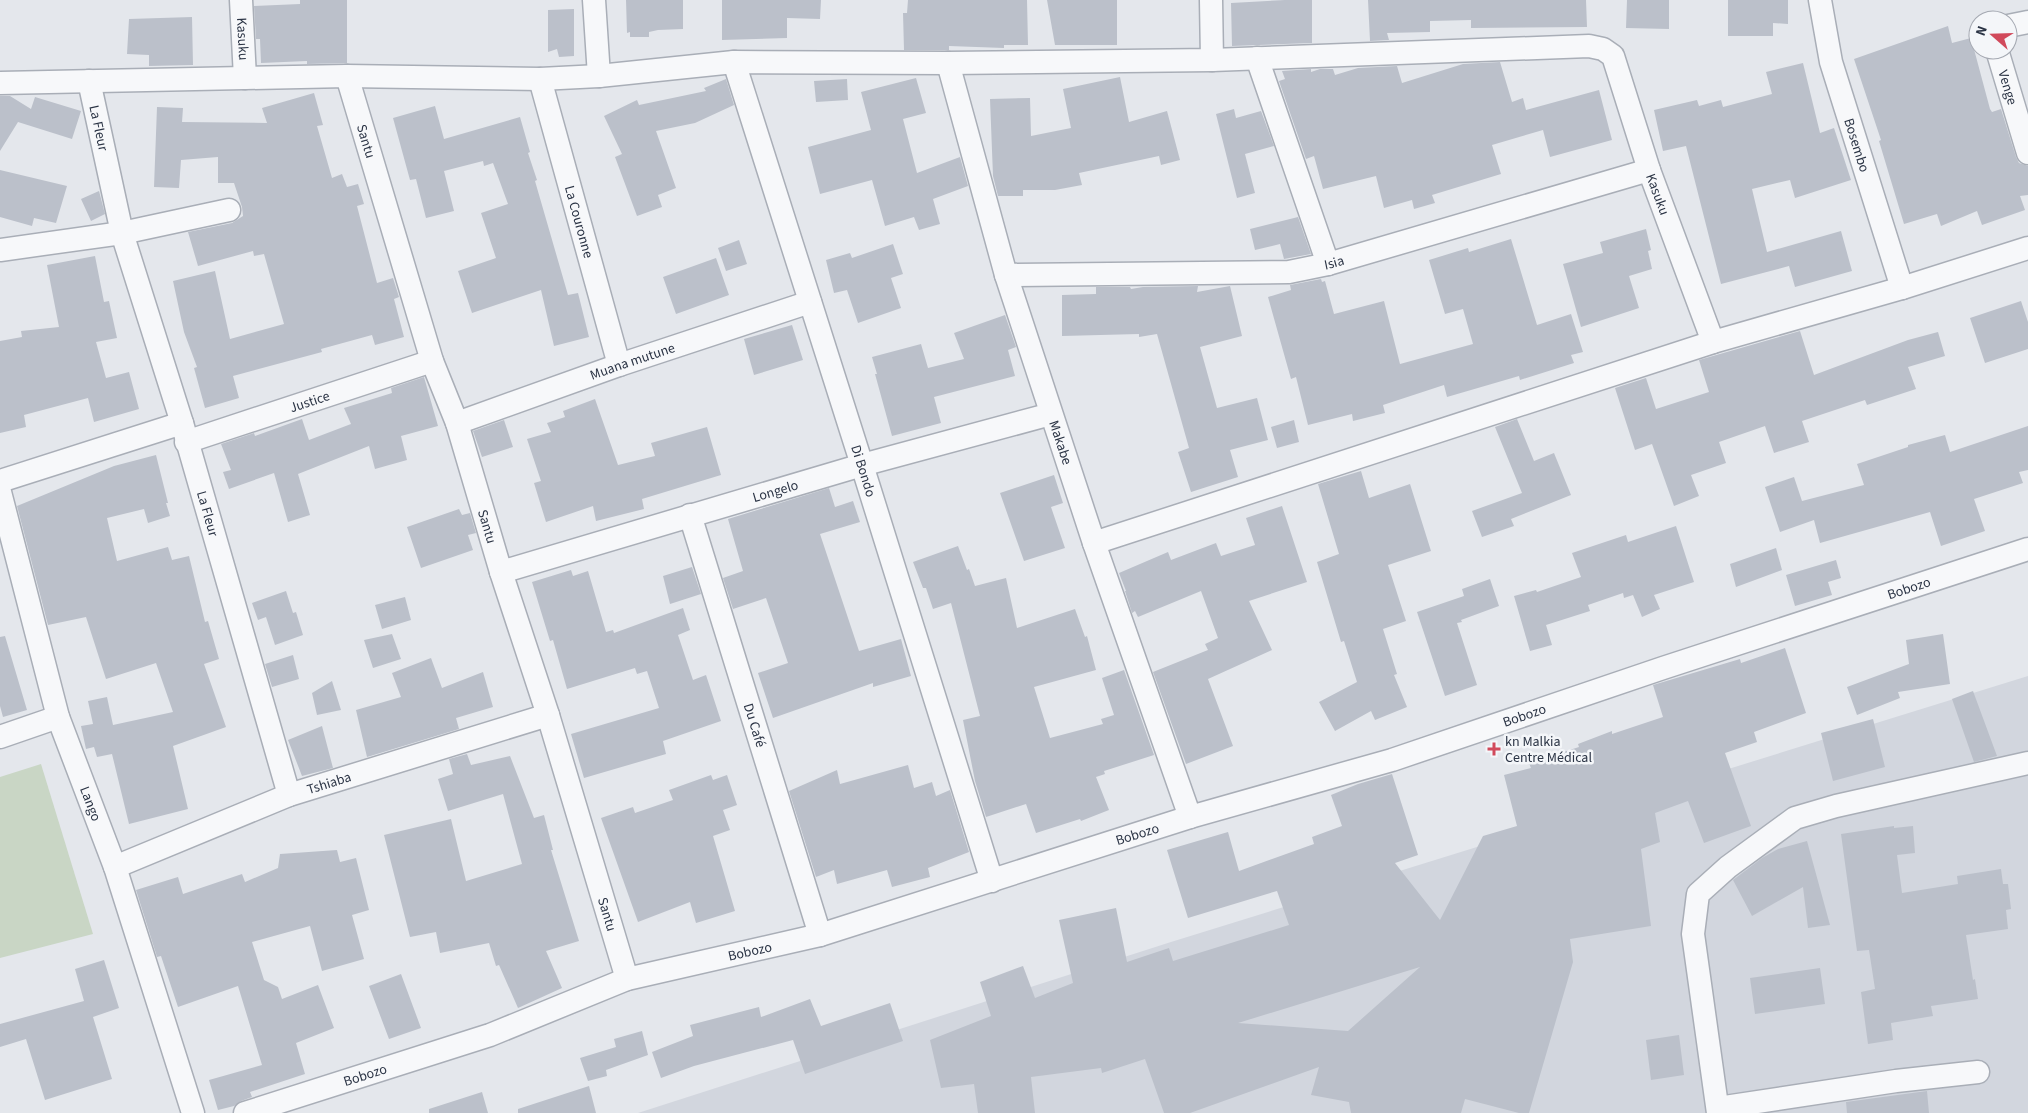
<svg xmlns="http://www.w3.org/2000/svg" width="2028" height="1113" viewBox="0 0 2028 1113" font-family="'Source Sans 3',sans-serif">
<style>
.built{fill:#d2d6de}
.green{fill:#c9d6c5}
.building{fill:#bbc0ca;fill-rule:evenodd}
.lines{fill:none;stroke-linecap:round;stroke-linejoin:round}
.minor-casing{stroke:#a9aeb7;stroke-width:25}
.minor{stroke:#f7f8fa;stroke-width:22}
.poi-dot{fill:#d1495b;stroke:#f4f6f9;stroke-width:2}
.labels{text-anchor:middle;stroke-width:5;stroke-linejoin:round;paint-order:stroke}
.street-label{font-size:14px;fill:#2b3445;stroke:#f4f6f9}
.poi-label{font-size:14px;fill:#2b3445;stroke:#f4f6f9;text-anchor:start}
</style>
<rect width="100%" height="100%" fill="#e4e7ec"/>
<!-- built -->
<path class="built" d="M2028 676V1113H638L1171 942Z"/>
<!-- green -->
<path class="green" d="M41 764 93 934 0 958V777Z"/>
<!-- building -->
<path class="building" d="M300 0H347V63L307 64V61L261 63 260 39H256L254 6 300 4Z
M626 0H683V29L658 30 649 32V37H630V32L627 33Z
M722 0H821L820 19 787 18V38L722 40Z
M908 0H1027L1028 45H1004V48L949 46V50H904L903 13H907Z
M1047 0H1117V45H1055Z
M1285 0H1312V43L1232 46 1231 3Z
M1368 0H1586L1587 27 1471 28V20L1430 21V32L1387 33 1389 40 1370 41Z
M1627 0H1669V29L1626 28Z
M1728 0H1788V24L1773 23V36H1728Z
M574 9V56L559 57 557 49 548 52V10Z
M192 17 193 65 149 66V55L127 54 129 19Z
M1948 26 1952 43 1971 38 1990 109 1992 112 2001 109 2016 157 2019 163 2028 166V195L2020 196 2025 210 1982 225 1977 211 1941 226 1937 214 1904 224 1879 141 1881 140 1854 59Z
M1500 62 1512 102 1523 98 1526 110 1599 90 1612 140 1550 157 1543 130 1492 145 1501 174 1432 195 1435 203 1414 209 1412 200 1384 208 1376 176 1323 189 1314 156 1306 159 1279 81 1285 79 1282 71 1311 69V72L1320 69H1333L1335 75 1358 68 1397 66 1402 83 1463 64Z
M1803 63 1820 133 1834 128 1851 180 1795 198 1790 180 1752 189 1767 252 1841 231 1852 271 1795 287 1789 266 1721 284 1686 146 1663 151 1654 110 1697 100 1699 106 1721 100 1723 107 1772 94 1766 72Z
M1120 77 1129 122 1167 111 1180 160 1161 165 1159 156 1079 173 1082 185 1055 190H1023V196H998L993 176 990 99 1030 98 1031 136 1071 128 1063 89Z
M916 78 926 113 903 119 917 173 960 157 968 186 933 199 940 224 919 230 914 217 885 226 872 180 820 194 808 147 871 130 861 92Z
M726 79 734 105 695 123 656 131 676 188 658 195 662 207 637 216 615 157 622 154 604 116 637 100 639 105 706 91 704 88Z
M847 79 848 100 816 102 814 81Z
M314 93 323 125 317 126 332 178 342 174 347 187 358 184 364 204 357 206 377 283 393 278 399 297 394 299 404 337 375 345 372 335 321 349 322 352 233 376 239 398 205 408 194 368 197 367 184 332 173 281 215 271 230 339 284 324 264 254 254 256 253 251 198 266 188 232 232 223 243 216 242 207 234 183H218V157L181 160 179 188 154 187 157 107 183 108 182 122 267 123 262 108Z
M0 96H10L31 109 35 97 81 111 72 139 18 122 0 151Z
M435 106 444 139 520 117 530 152 528 153 537 180 535 181 568 295 578 293 589 337 554 346 541 290 472 313 458 271 496 258 481 213 508 204 493 163 484 166 483 161 444 171 454 211 426 218 416 179 410 180 393 118Z
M1234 109 1236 118 1261 111 1274 146 1245 154 1255 193 1237 198 1216 114Z
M0 170 67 186 56 223 34 218 32 226 0 217Z
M99 191 105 214 91 221 81 199Z
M1298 217 1311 254 1284 259 1280 244 1255 250 1250 229Z
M1646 229 1651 250 1648 251 1652 269 1629 276 1639 308 1581 327 1563 264 1603 253 1600 242Z
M1511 239 1537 325 1571 314 1583 352 1571 355 1574 363 1520 380 1519 376 1447 397 1444 385 1383 405 1385 413 1353 421 1352 414 1308 425 1296 377 1291 379 1268 297 1291 290 1290 285 1321 279 1322 282 1325 281 1334 314 1384 301 1400 364 1473 344 1463 309 1445 314 1429 260 1468 248 1469 252Z
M739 240 747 264 726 271 718 248Z
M893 244 903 274 891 278 901 308 858 323 847 290 834 293 826 260 850 253 852 258Z
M95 256 104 302 109 301 117 338 96 342 106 378 129 372 139 409 94 422 88 398 24 415 26 427 0 433V341L22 337 21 331 59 327 47 265Z
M716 258 729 295 676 314 663 277Z
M1198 286 1197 292 1230 286 1242 336 1200 347 1217 408 1257 398 1268 440 1230 450 1238 477 1191 492 1178 452 1189 448 1157 334 1139 337V334L1062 336V295L1096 294V287H1130L1131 289 1143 287Z
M2021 301 2028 322V349L1985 363 1970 318Z
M1005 315 1016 347 1008 350 1015 376 934 397 941 423 892 436 875 374H877L872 357 921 344 928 368 964 359 954 333Z
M792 325 803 360 754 375 744 339Z
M1800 331 1814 375 1908 340 1938 332 1945 356 1908 367 1916 389 1867 405 1865 400 1802 421 1809 442 1774 453 1765 426 1719 442 1726 463 1691 475 1699 496 1674 506 1652 444 1635 450 1615 388 1646 378 1656 409 1709 392 1699 360Z
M424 377 438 426 401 436 407 460 375 469 369 446 298 474 310 515 288 522 274 473 229 489 223 472 231 470 221 444 254 433 255 436 302 419 309 440 351 424 344 408 392 393 391 388Z
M595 399 618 465 655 456 651 443 707 427 721 475 642 499 644 509 596 521 593 506 546 522 534 483 541 481 527 439 551 432 547 423 565 417 563 411Z
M1517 419 1534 461 1554 453 1571 495 1511 519 1514 526 1482 537 1472 511 1522 493 1495 427Z
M504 420 513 447 482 457 473 431Z
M1294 420 1299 442 1277 448 1271 427Z
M2028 426V470L2019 472 2023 483 1974 499 1985 531 1941 546 1930 512 1820 543 1814 520 1780 532 1765 487 1794 477 1802 501 1864 485 1857 464 1908 447V445L1945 435 1950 452Z
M156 455 168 503H166L170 516 148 523 144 509 107 518 117 561 168 547 172 560 189 556 205 622 208 621 219 659 204 664 226 727 173 746 188 809 129 824 112 754 97 757 94 747 86 749 81 726 93 724 88 701 107 697 113 725 173 712 156 663 106 679 86 617 48 625 17 506 114 466Z
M1361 471 1369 498 1410 484 1431 551 1388 565 1406 621 1383 629 1397 674 1394 675 1407 707 1375 720 1371 711 1335 731 1319 702 1357 682 1344 641 1341 642 1317 562 1339 554 1318 484Z
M1054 475 1063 503 1051 507 1065 548 1024 561 1000 493Z
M829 488 835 507 853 501 860 522 820 534 859 651 901 639 911 676 873 687V683L773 718 758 673 788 663 766 598 733 609 723 578 743 571 728 519Z
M1282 506 1307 582 1249 601 1272 650 1208 679 1233 746 1186 764 1153 672 1208 650 1205 644 1218 638 1201 591 1138 617 1135 611 1132 613 1125 591H1126L1119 573 1168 552 1171 560 1216 543 1221 556 1255 545 1246 518Z
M459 509 462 515 470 513 476 533 468 535 473 550 421 568 407 527Z
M1676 526 1694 582 1654 595 1660 609 1642 617 1633 595 1624 598 1623 593 1588 605 1590 611 1546 625 1552 645 1530 651 1514 596 1536 590 1537 592 1581 577 1572 553 1626 535 1628 542Z
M958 546 967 570 969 569 975 586 1006 578 1017 628 1075 609 1085 637 1087 636 1096 670 1034 687 1050 738 1103 724 1101 719 1114 715 1102 678 1124 670 1154 755 1104 771 1105 774 1096 777 1109 810 1081 821 1080 819 1036 833 1026 804 986 817 975 781 963 720 980 716 951 603 933 609 926 588H923L913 562Z
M1776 548 1782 570 1736 587 1730 564Z
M1836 560 1841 578 1828 582 1832 595 1795 606 1786 575Z
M692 567 701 594 670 604 663 576Z
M571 570 573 576 588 571 606 632 613 630 614 633 683 608 690 630 678 635 693 680 706 675 721 721 663 741 666 754 584 778 571 734 659 708 647 671 637 674 635 668 567 689 553 640 550 641 532 582Z
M1490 579 1499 606 1461 620 1462 622 1457 623 1477 685 1445 696 1417 612 1464 596 1462 589Z
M286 591 293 613 296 612 303 635 275 645 266 617 258 620 252 603Z
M405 597 411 620 382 629 375 605Z
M392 634 401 659 373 668 364 640Z
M1943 634 1950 684 1898 692 1900 698 1857 715 1847 687 1909 664 1906 640Z
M5 636 27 710 3 717 0 706V637Z
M1785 648 1806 713 1754 732 1757 742 1725 753 1751 826 1704 843 1688 801 1655 813 1660 842 1641 849 1651 926 1570 939 1573 962 1529 1113H1519L1465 1099 1461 1113H1351L1349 1102 1311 1095 1319 1067 1190 1113H1164L1145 1059 1102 1073 1101 1068 1031 1077 1035 1113H978L974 1084 941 1088 930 1040 991 1016 980 982 1023 966 1035 998 1073 983 1059 920 1116 908 1127 962 1169 948 1173 961 1289 925 1277 891 1188 918 1167 850 1228 832 1239 871 1314 844 1312 837 1342 826 1331 795 1358 784 1392 774 1418 855 1395 863 1440 920 1483 836 1517 826 1504 775 1531 768 1529 763 1579 747 1578 744 1612 731V734L1663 717 1653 685 1740 659 1741 663ZM1420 967 1348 1031 1238 1023Z
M293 655 299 679 272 687 265 664Z
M431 658 442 688 483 672 493 707 456 718 459 729 367 757 356 710 401 697 392 673Z
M332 681 341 710 317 715 312 693Z
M1973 691 1997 756 1974 762 1952 699Z
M1873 719 1885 767 1833 781 1821 733Z
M322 726 333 768 302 776 288 740Z
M467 754 471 765 510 756 534 818 544 815 553 850H551L579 941 546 951 562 988 518 1008 499 965 496 966 489 943 440 953 436 932 410 937 384 835 451 819 466 881 522 864 503 794 448 811 438 779 453 774 449 759Z
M908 765 914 788 932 782 936 796 950 790 969 852 928 868 930 877 892 887 887 870 837 884 834 870 816 877 789 791 837 770 840 784Z
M711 775 713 780 727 775 737 805 723 810 730 830 713 836 735 911 696 923 690 902 638 922 601 818 633 807 635 813 673 800 669 790Z
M1894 826V828L1913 826 1915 853 1897 855 1902 893 1958 884 1957 876 2001 869 2003 884H2008L2011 909 2006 910 2008 929 1966 935 1973 980 1975 979 1978 999 1931 1006 1933 1016 1891 1023 1893 1040 1868 1044 1861 992 1875 989 1869 950 1857 951 1841 834Z
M1807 841 1830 925 1808 928 1803 887 1752 916 1733 880 1762 858 1778 849Z
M337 850 340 862 356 858 369 910 352 915 364 959 322 971 310 926 252 942 264 980 278 987 282 999 318 985 334 1028 296 1043 305 1074 250 1092 252 1097 241 1101 234 1106 218 1110 209 1080 262 1065 238 986 178 1007 161 956 157 957 136 890 178 877 183 894 242 874 245 882 278 868 280 854Z
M104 960 119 1008 93 1017 112 1079 45 1100 26 1039 0 1047V1024L84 1001 75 969Z
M1820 968 1825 1004 1755 1014 1750 978Z
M401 974 421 1028 389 1039 369 986Z
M810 999 821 1026 890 1003 903 1041 805 1074 793 1040 694 1066 661 1078 652 1052 693 1036 690 1025 759 1007 761 1017Z
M642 1031 648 1055 606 1070 607 1076 588 1081 580 1058 616 1047 614 1039Z
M1679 1035 1684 1075 1651 1080 1646 1040Z
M589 1086 596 1113H518V1109Z
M1927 1091 1929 1113H1847L1846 1102Z
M482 1092 488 1113H429V1109Z"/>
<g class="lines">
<!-- minor casing -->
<g class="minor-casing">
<g id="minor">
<path id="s1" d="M241 0 245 78"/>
<path d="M594 0 599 76"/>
<path d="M1211 0 1212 60"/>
<path id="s2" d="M1820 0 1831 62 1902 288"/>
<path d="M2008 26 2028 22"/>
<path id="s3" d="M1997 50 2028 153"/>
<path d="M1257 58 1328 264"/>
<path id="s4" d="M734 62 862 465 992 881"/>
<path id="s5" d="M948 63 1006 275 1094 543 1190 817"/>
<path id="s6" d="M347 76 432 361 457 423 501 572 548 715 627 979"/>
<path id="s7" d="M540 79 619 365"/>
<path id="s8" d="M89 81 122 233 182 423 289 795"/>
<path id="s9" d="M0 83 347 76 540 79 599 76 734 62 948 63 1212 60 1589 46 1603 49 1613 56 1649 170 1713 342"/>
<path d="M0 250 122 233 229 210"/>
<path id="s10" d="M1006 275 1289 272 1328 264 1649 170"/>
<path id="s11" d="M457 423 619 365 810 302"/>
<path id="s12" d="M186 442 432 361"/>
<path d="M0 481 182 423"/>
<path id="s13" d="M0 492 58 717 115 867 193 1113"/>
<path id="s14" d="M690 515 820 935"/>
<path d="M1094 543 1713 342 1902 288 2028 248"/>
<path id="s15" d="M501 572 862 465 1051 414"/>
<path d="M0 737 58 717"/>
<path id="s16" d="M115 867 289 795 548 715"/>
<path d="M1718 1108 1896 1081 1978 1072"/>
<path id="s17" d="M245 1113 490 1035 627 979 820 935 1190 817 1392 760 1663 668 2028 549"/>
<path d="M1718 1113 1693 934 1698 894 1728 867 1795 818 1836 806 2028 763"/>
</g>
</g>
<!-- minor -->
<use href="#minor" class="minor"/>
</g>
<!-- markers -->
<path class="poi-dot" d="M1491.5 741.5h5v5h5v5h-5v5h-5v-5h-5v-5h5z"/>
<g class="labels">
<!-- street labels -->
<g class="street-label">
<text dy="5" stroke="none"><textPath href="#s1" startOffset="39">Kasuku</textPath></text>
<text dy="5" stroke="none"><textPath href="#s3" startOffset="39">Venge</textPath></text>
<text dy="5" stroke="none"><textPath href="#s8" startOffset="48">La Fleur</textPath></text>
<text dy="5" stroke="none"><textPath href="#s6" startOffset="68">Santu</textPath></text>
<text dy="5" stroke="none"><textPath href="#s2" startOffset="150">Bosembo</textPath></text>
<text dy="5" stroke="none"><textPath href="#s9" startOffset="1762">Kasuku</textPath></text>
<text dy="5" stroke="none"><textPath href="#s7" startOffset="148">La Couronne</textPath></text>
<text dy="5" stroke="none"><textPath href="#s10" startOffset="329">Isia</textPath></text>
<text dy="5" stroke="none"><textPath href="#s11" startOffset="186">Muana mutune</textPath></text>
<text dy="5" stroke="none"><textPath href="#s12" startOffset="130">Justice</textPath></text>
<text dy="5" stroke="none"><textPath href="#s5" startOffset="396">Makabe</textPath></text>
<text dy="5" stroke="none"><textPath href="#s4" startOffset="429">Di Bondo</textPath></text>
<text dy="5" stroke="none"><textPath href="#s15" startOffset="286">Longelo</textPath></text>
<text dy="5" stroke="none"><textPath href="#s8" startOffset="449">La Fleur</textPath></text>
<text dy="5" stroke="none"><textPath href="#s6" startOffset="472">Santu</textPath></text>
<text dy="5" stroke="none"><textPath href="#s17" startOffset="1746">Bobozo</textPath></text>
<text dy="5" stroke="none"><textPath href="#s17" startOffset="1341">Bobozo</textPath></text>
<text dy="5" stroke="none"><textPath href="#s14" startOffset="220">Du Café</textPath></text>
<text dy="5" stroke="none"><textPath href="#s16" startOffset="230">Tshiaba</textPath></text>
<text dy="5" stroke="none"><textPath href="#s13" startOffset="325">Lango</textPath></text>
<text dy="5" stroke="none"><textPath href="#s17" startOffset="936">Bobozo</textPath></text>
<text dy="5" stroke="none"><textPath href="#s6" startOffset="878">Santu</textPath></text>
<text dy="5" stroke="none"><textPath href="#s17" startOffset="531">Bobozo</textPath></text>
<text dy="5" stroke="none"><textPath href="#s17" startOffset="126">Bobozo</textPath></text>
</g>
<!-- poi labels -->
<g class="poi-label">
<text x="1505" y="746">kn Malkia<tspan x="1505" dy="16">Centre Médical</tspan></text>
</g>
</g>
<!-- north arrow -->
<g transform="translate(1993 35) rotate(290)"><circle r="24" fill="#f4f6f9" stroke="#a4a8b1"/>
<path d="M0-4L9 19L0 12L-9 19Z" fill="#d1495b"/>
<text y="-8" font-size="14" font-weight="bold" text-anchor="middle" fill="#2b3445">N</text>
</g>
</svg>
